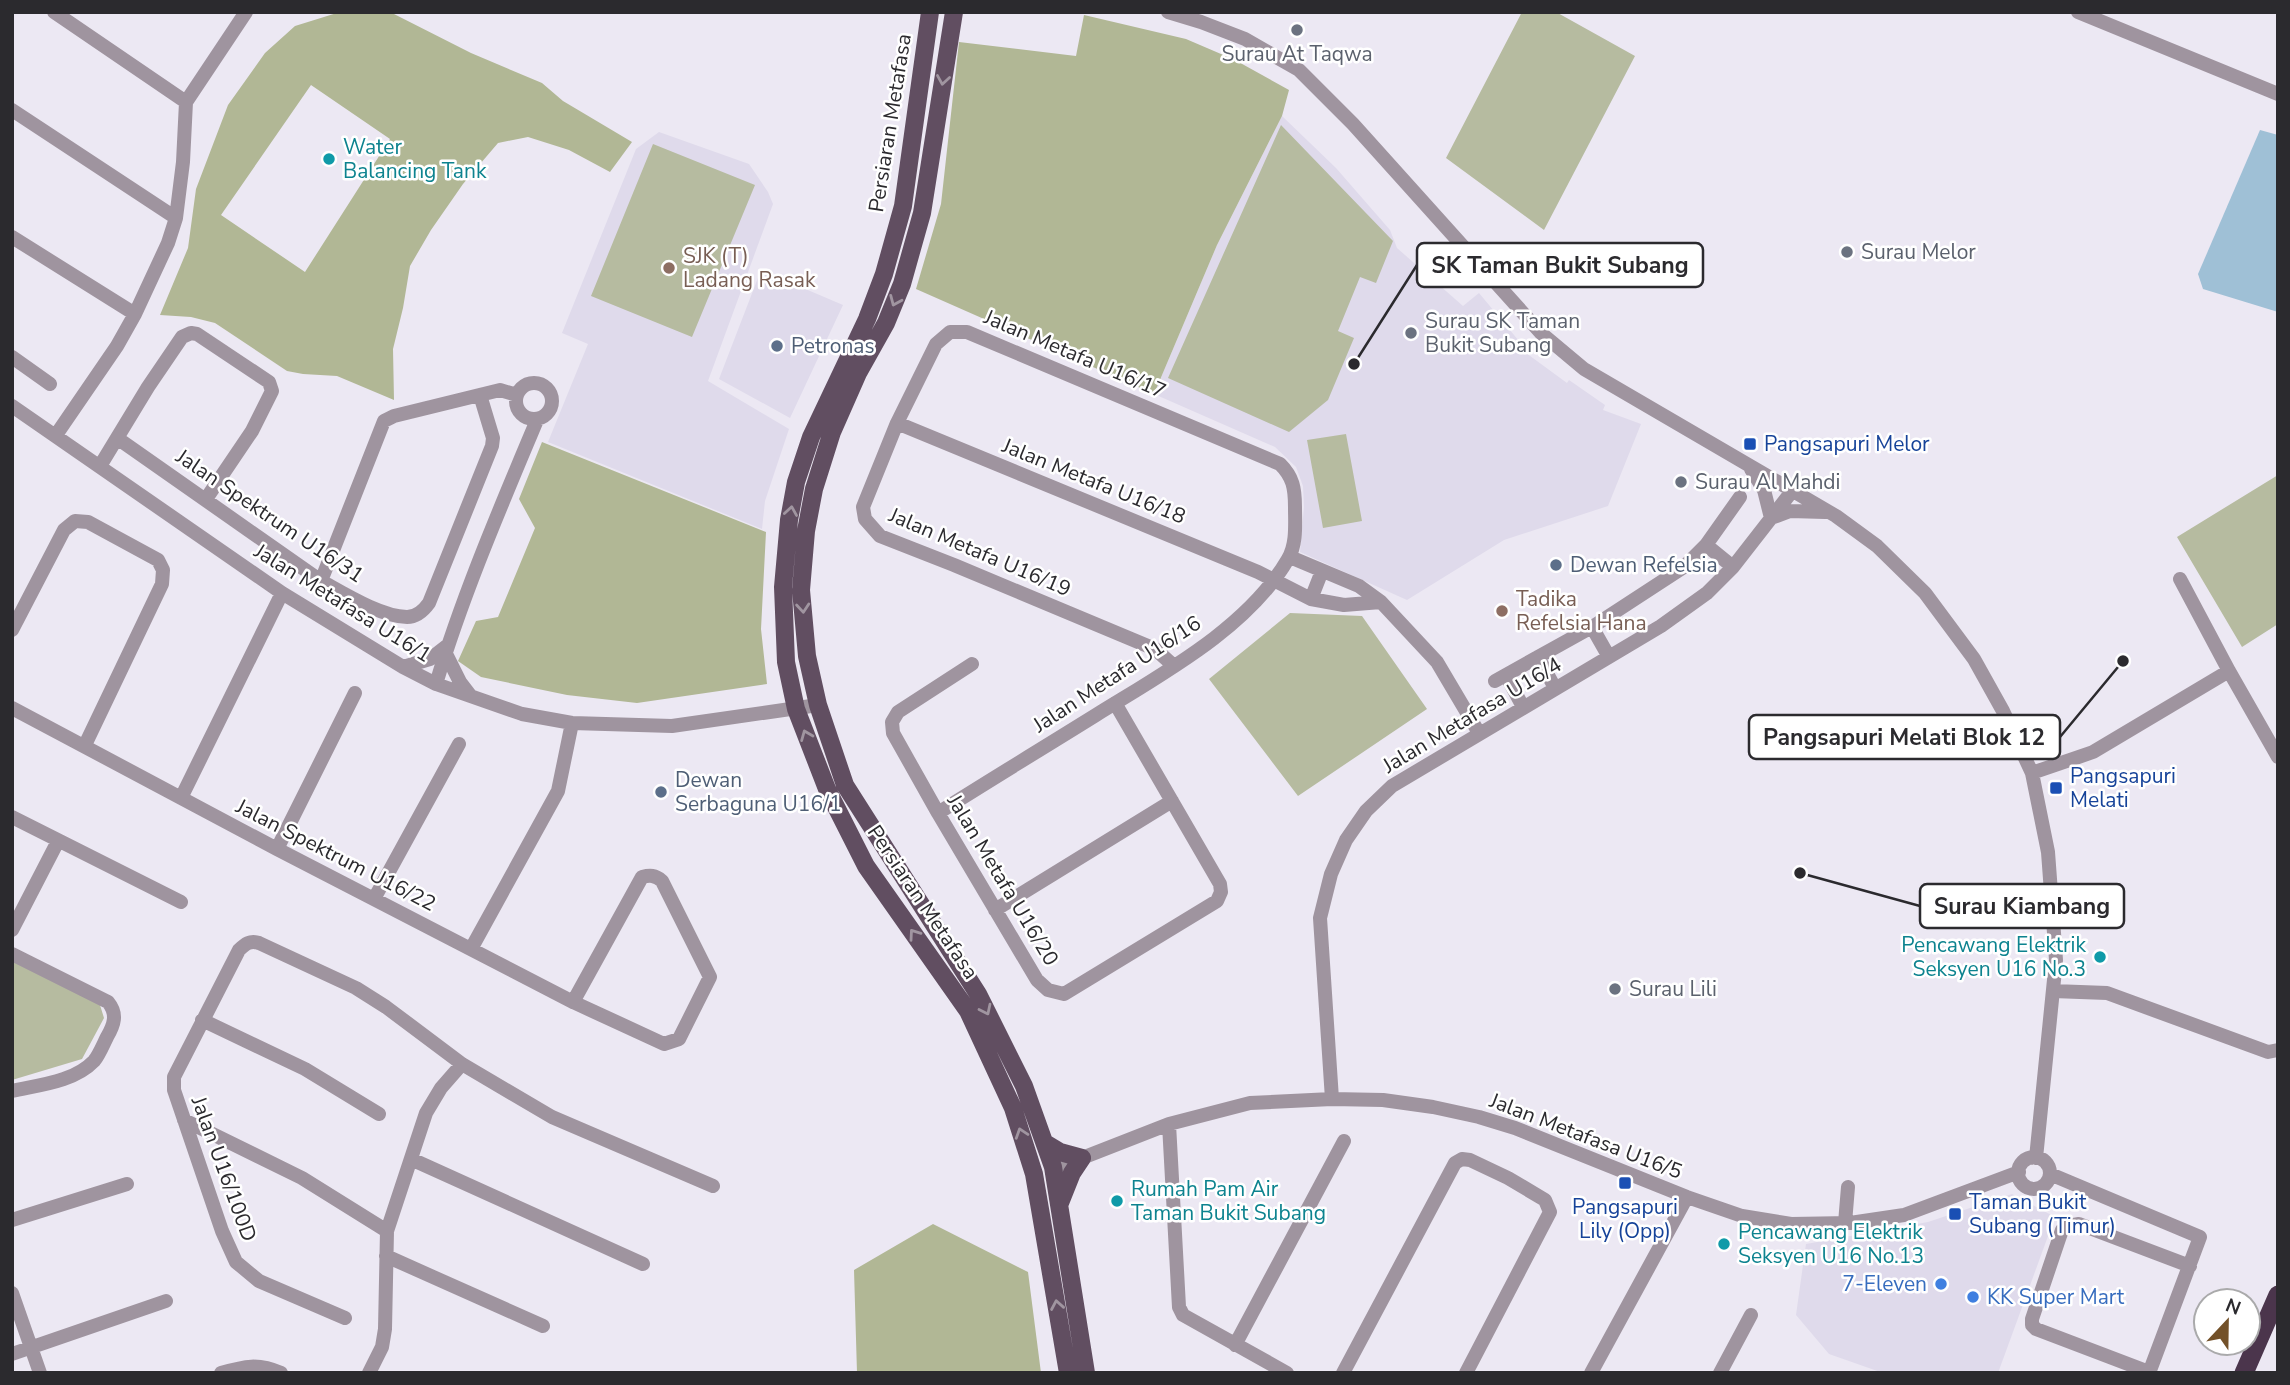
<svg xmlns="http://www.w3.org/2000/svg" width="2290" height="1385" viewBox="0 0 2290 1385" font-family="'Nunito Sans',sans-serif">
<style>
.built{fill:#dfdaeb}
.green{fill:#b6bba0}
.forest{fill:#b1b795;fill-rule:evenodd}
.water{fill:#9fc0d6}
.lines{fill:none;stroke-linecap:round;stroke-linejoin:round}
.minor{stroke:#9f949f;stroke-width:14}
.major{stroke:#614e61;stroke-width:18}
.highway{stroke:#4b354c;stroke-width:19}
.oneway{stroke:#a095a0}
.worship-dot{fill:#6b7280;stroke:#fff;stroke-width:2.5}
.culture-dot{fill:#0f9aa8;stroke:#fff;stroke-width:2.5}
.education-dot{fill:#8d6e63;stroke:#fff;stroke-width:2.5}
.service-dot{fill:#5c6f8a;stroke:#fff;stroke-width:2.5}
.transit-dot{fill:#1a4fb4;stroke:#fff;stroke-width:2.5}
.shop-dot{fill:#3f7fe0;stroke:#fff;stroke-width:2.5}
.labels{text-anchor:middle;stroke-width:5;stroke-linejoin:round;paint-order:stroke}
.worship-label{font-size:21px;fill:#5b616d;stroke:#fff;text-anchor:start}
.street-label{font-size:21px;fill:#2b2a2e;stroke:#fff}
.culture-label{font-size:21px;fill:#0d838f;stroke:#fff;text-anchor:start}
.education-label{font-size:21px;fill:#785e54;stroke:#fff;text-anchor:start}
.service-label{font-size:21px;fill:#4e5e75;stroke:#fff;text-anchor:start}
.transit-label{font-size:21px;fill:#164399;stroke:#fff;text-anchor:start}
.shop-label{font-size:21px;fill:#366cbe;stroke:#fff;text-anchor:end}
.leader{fill:none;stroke:#2b2a2e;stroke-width:2.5}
.callout-dot{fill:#2b2a2e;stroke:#fff;stroke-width:2.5}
.callout{fill:#fff;stroke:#2b2a2e;stroke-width:2.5}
.callout-label{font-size:23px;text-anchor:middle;font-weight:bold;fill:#2b2a2e}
</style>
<rect width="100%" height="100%" fill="#ece8f3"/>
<!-- built -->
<path class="built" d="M1282 116 1336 168 1390 230 1397 248 1463 306 1479 293 1519 341 1518 347 1567 383 1569 380 1605 405 1603 410 1641 424 1608 506 1504 540 1407 600 1300 552 1304 507 1303 486 1296 467 1275 447 1154 394 1217 245Z
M659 132 749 164 768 192 773 204 708 381 789 429 765 501 762 529 548 442 588 344 562 333 636 149Z
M761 270 843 305 790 418 719 379Z
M2012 1194 2055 1217 1998 1373H1883L1829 1354 1796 1315 1806 1244 1928 1222Z"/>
<!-- green -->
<path class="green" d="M1522 12H1556L1635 56 1544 230 1446 158Z
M1281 125 1393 241 1376 283 1360 277 1338 331 1354 338 1328 400 1289 432 1168 378Z
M653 144 755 185 692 337 591 296Z
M1346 434 1362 521 1323 528 1307 440Z
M2278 475V624L2242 647 2177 537Z
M1290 613 1362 616 1427 709 1298 796 1209 679Z
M14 962 100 1005 104 1018 82 1059 12 1080V963Z"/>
<!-- forest -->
<path class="forest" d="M340 12 392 13 471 53 542 83 563 101 632 142 610 172 569 150 528 137 498 143 463 184 431 230 410 266 403 308 393 349 394 400 337 376 303 374 287 371 215 323 191 317 160 315 188 248 196 189 228 105 265 53 295 26ZM311 85 390 139 305 272 221 215Z
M1084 15 1186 39 1235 60 1289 90 1282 116 1217 245 1154 394 916 289 941 204 959 42 1076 56Z
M542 442 766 532 761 629 767 684 637 703 567 695 481 677 458 661 476 621 498 617 535 528 519 499Z
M933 1224 1028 1272 1041 1373H857L854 1270Z"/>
<!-- water -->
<path class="water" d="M2260 130 2278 135V312L2203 289 2198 274Z"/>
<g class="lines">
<!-- minor -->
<path class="minor" d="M54 12 186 102
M1168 12 1201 22 1245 39 1299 70 1353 124 1541 333 1584 369 1836 516 1877 546 1925 593 1974 659 2003 711 2032 773 2048 852 2056 960 2036 1158
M2078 12 2278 94
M12 110 176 218
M12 237 135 314
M12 357 50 384
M516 401a18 18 0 1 1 36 0a18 18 0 1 1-36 0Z
M12 406 282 593 403 667 436 684 522 714 572 723 672 726 818 705
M897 423 1258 572 1311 599 1344 605 1381 602
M56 435 117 346 135 314 168 243 176 218 183 162 186 102 246 12
M117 438 321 581C343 593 381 617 407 617 417 617 424 610 429 603L492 446 493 438 480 395
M100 466 148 387 182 337 191 333 197 334 269 382 272 391 252 431 206 499
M1751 469 1764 490 1771 518 1790 511 1825 512
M1706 545 1733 567
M1290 557 1359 586 1381 602 1437 662 1479 733
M2180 579 2229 671 2278 757
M321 581 384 421 394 416 500 390 517 395
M1311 599 1322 571
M1592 627 1609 657
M12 630 64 530 75 521 88 522 158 560 163 570 162 584 85 745
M445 652 460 682 470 695
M1538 657 1555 688
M972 664 898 712 892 722 893 733 938 813 1037 980 1048 990 1064 994 1217 901 1221 892 1220 884 1115 703
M403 667 430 659 448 645
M1506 675 1523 707
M1495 681 1592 627 1684 567 1706 545 1740 497
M436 684C463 594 501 506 537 420
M12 708 277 849 573 1002 664 1044 679 1039 710 977 662 881C655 875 650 875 642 877L573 1002
M2032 773 2093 752 2229 671
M181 798 282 593
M938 813C990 780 1043 748 1096 715 1162 674 1248 628 1288 559 1297 544 1295 524 1295 507 1295 488 1293 477 1280 464L967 332H950L936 344 897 423 863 507 865 519 880 536 954 565 1155 649 1174 666
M12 817 181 902
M277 849 355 693
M374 899 459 744
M995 910 1172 801
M12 930 58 841
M471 949 558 791 572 723
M12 954 108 1002C118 1014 114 1025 107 1037 103 1045 99 1055 94 1061 74 1082 39 1085 12 1091
M2053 991 2107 993 2268 1052 2278 1050
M202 1020 305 1069 379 1114
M1332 1099 1320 918 1331 874 1346 840 1366 811 1392 786 1661 626 1707 593 1733 567 1793 490
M184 1120 302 1178 387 1231
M1169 1124 1179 1307 1183 1315 1287 1373
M2018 1173a16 16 0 1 1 32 0a16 16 0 1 1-32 0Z
M411 1159 643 1264
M1053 1167 1082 1158 1169 1124 1250 1103 1332 1099 1383 1100 1433 1107 1479 1117 1515 1128 1687 1197 1742 1216 1791 1224 1850 1223 1904 1215 2019 1172
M2050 1174 2200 1237 2149 1373
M12 1220 127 1184
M1845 1223 1848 1187
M386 1256 543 1326
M12 1293 40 1373
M345 1318 259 1281 236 1262 222 1231 174 1090V1077L239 950C245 944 250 940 259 943L356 988 386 1007 462 1064 552 1117 713 1186
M1235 1345 1344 1141
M12 1354 166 1301
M2149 1372 2036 1329 2032 1325V1319L2062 1230 2068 1226 2079 1224 2190 1266
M221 1373C245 1366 258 1363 281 1373
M369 1373 382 1347 385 1329 387 1231 426 1113 441 1088 462 1064
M1343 1373 1455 1163 1462 1159 1470 1160 1508 1178 1545 1200 1550 1212 1466 1373
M1591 1373 1687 1197
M1720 1373 1751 1315"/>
<!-- major -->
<path class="major" d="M930 12 903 206 884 274 867 319 811 437 796 482 789 520 783 587 786 662 796 709 827 789 866 866 968 1011 1013 1108 1034 1174 1068 1373
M954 12 922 213 902 284 886 323 858 373 832 432 814 489 806 531 801 590 807 656 818 705 845 785 978 994 1024 1086 1053 1167 1086 1373
M1045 1143 1060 1152 1082 1158 1072 1173 1060 1203"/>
<!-- highway -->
<path class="highway" d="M2244 1373 2278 1295"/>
</g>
<!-- one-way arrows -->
<defs><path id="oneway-chevron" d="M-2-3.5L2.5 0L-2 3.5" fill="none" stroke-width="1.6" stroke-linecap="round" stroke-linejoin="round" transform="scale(1.75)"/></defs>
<g class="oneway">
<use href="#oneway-chevron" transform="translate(943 80) rotate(99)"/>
<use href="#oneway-chevron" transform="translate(895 301) rotate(113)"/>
<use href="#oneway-chevron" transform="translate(791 511) rotate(-81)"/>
<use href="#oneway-chevron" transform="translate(803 608) rotate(85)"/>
<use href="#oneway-chevron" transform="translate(806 735) rotate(-112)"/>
<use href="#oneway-chevron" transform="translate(914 934) rotate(-125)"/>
<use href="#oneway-chevron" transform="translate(986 1010) rotate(64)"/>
<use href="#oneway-chevron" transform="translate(1021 1133) rotate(-108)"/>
<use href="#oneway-chevron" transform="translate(1057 1305) rotate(-100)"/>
</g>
<!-- markers -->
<g class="worship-dot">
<circle cx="1297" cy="30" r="7"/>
<circle cx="1847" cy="252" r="7"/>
<circle cx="1411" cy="333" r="7"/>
<circle cx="1681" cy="482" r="7"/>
<circle cx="1615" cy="989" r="7"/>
</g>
<g class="culture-dot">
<circle cx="329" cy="159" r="7"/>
<circle cx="2100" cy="957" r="7"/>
<circle cx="1117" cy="1201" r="7"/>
<circle cx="1724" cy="1244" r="7"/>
</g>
<g class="education-dot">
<circle cx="669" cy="268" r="7"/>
<circle cx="1502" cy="611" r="7"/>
</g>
<g class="service-dot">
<circle cx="777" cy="346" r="7"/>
<circle cx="1556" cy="565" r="7"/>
<circle cx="661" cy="792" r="7"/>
</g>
<g class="transit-dot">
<rect x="1743" y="437" width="14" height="14" rx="3.5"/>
<rect x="2049" y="781" width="14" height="14" rx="3.5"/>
<rect x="1618" y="1176" width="14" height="14" rx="3.5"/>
<rect x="1948" y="1207" width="14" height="14" rx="3.5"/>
</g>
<g class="shop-dot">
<circle cx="1941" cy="1284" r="7"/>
<circle cx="1973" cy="1297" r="7"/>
</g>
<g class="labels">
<!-- worship labels -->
<g class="worship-label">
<text x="1297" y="61" text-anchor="middle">Surau At Taqwa</text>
<text x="1861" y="259">Surau Melor</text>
<text x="1425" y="328">Surau SK Taman<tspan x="1425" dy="24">Bukit Subang</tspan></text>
<text x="1695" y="489">Surau Al Mahdi</text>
<text x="1629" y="996">Surau Lili</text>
</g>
<!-- street labels -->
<g class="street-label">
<text transform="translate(890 123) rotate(-81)" y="7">Persiaran Metafasa</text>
<text transform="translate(1075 354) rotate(23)" y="7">Jalan Metafa U16/17</text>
<text transform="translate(1094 481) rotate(22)" y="7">Jalan Metafa U16/18</text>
<text transform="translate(270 516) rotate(34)" y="7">Jalan Spektrum U16/31</text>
<text transform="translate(980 552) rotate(23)" y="7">Jalan Metafa U16/19</text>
<text transform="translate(343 603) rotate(32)" y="7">Jalan Metafasa U16/1</text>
<text transform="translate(1117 674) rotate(-33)" y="7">Jalan Metafa U16/16</text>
<text transform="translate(1472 715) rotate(-31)" y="7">Jalan Metafasa U16/4</text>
<text transform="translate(336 855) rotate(27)" y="7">Jalan Spektrum U16/22</text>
<text transform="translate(1003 880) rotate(59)" y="7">Jalan Metafa U16/20</text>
<text transform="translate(923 902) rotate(56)" y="7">Persiaran Metafasa</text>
<text transform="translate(1586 1136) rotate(21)" y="7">Jalan Metafasa U16/5</text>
<text transform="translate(224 1169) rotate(70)" y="7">Jalan U16/100D</text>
</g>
<!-- culture labels -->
<g class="culture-label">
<text x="343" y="154">Water<tspan x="343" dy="24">Balancing Tank</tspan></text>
<text x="2086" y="952" text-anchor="end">Pencawang Elektrik<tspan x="2086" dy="24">Seksyen U16 No.3</tspan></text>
<text x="1131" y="1196">Rumah Pam Air<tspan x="1131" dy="24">Taman Bukit Subang</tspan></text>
<text x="1738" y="1239">Pencawang Elektrik<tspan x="1738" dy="24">Seksyen U16 No.13</tspan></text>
</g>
<!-- education labels -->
<g class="education-label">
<text x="683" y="263">SJK (T)<tspan x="683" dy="24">Ladang Rasak</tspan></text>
<text x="1516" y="606">Tadika<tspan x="1516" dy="24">Refelsia Hana</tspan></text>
</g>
<!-- service labels -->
<g class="service-label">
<text x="791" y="353">Petronas</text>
<text x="1570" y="572">Dewan Refelsia</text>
<text x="675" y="787">Dewan<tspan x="675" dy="24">Serbaguna U16/1</tspan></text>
</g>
<!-- transit labels -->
<g class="transit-label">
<text x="1764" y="451">Pangsapuri Melor</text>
<text x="2070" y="783">Pangsapuri<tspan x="2070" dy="24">Melati</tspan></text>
<text x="1969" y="1209">Taman Bukit<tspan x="1969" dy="24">Subang (Timur)</tspan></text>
<text x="1625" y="1214" text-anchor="middle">Pangsapuri<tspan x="1625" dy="24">Lily (Opp)</tspan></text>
</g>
<!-- shop labels -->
<g class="shop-label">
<text x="1927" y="1291">7-Eleven</text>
<text x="1987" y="1304" text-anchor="start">KK Super Mart</text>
</g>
</g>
<!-- callouts -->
<path class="leader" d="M1354 364L1417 265M2123 661L2060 737M1800 873L1920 906"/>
<g class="callout-dot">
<circle cx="1354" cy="364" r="7"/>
<circle cx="2123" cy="661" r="7"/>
<circle cx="1800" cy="873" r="7"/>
</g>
<g class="callout">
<rect x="1417" y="243" width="286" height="44" rx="7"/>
<rect x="1749" y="715" width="311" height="44" rx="7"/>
<rect x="1920" y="884" width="204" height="44" rx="7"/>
</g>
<g class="callout-label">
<text x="1560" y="273">SK Taman Bukit Subang</text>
<text x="1904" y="745">Pangsapuri Melati Blok 12</text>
<text x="2022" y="914">Surau Kiambang</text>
</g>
<!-- border -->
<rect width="2290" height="1385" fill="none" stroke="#2b2a2e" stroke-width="28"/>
<!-- north arrow -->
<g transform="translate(2227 1322) rotate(22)"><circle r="33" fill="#ffffff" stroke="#aaaaab" stroke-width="2"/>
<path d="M0-5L12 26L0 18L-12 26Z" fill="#735129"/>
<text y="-10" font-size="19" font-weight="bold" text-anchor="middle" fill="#2b2a2e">N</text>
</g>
</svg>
